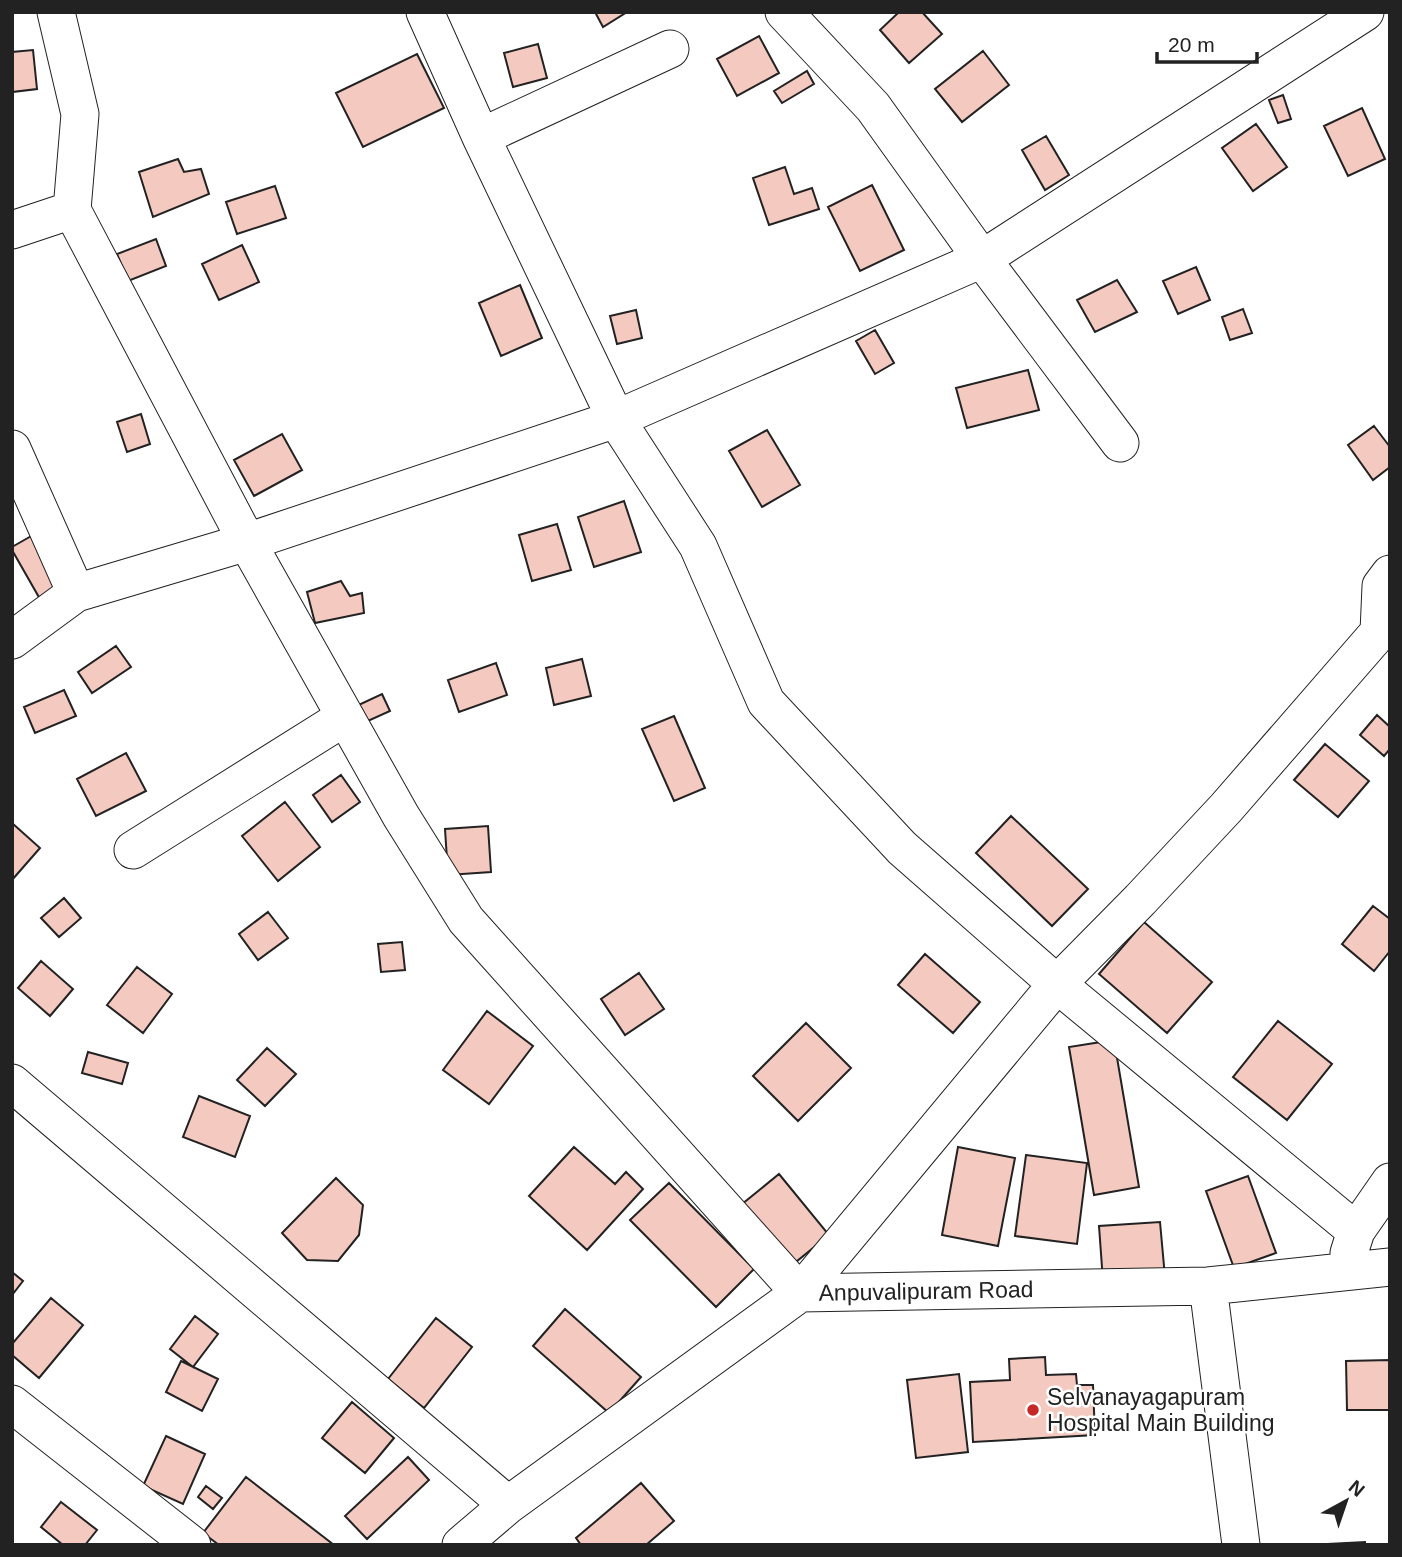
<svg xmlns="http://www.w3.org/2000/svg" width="1402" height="1557" viewBox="0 0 1402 1557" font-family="Helvetica,sans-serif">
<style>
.building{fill:#f3c9c0;stroke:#222;stroke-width:2}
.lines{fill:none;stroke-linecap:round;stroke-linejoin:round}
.minor-casing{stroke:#222;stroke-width:39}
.minor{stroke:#fff;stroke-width:37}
.poi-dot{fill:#c62828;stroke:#fff;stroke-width:2.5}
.labels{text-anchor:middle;stroke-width:5;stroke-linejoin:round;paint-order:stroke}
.street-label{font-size:23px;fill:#222;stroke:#fff}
.poi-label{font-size:23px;fill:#222;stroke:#fff;text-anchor:start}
</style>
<rect width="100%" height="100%" fill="#fff"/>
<!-- building -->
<path class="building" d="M595 12H627L603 27Z
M899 12H922L942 34 909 63 880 30Z
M759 36 779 73 737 96 717 59Z
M538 44 547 78 513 87 504 53Z
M33 50 37 89 12 92V52Z
M983 51 1009 85 962 122 935 89Z
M417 54 444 108 363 147 336 93Z
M807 71 814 84 782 103 774 91Z
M1283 95 1291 119 1278 123 1269 100Z
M1362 108 1385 159 1348 176 1324 126Z
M1256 124 1287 167 1253 191 1222 148Z
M1046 136 1069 175 1045 190 1022 150Z
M178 159 184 172 201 169 209 194 153 217 139 172Z
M785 167 794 194 812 188 819 209 769 225 753 178Z
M872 185 904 250 860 271 828 207Z
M275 186 286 218 237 234 226 202Z
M156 239 166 266 128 281 117 254Z
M242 245 259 282 219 300 202 264Z
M1196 267 1210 300 1178 314 1163 281Z
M1117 280 1137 312 1095 332 1077 300Z
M520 285 542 338 501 356 479 303Z
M1243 309 1252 333 1230 340 1222 317Z
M636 310 642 338 617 344 610 316Z
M875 330 894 363 875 374 856 341Z
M1028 370 1039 410 967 428 956 388Z
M141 414 150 444 127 452 117 422Z
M1374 426 1390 447V467L1373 480 1348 445Z
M767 430 800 485 762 507 729 451Z
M282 434 302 470 254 496 234 460Z
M624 501 641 552 594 567 578 517Z
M557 524 571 570 532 581 519 535Z
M33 535 62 586 40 599 12 550V547Z
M341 581 350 596 362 593 364 613 315 623 307 592Z
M116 646 131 667 92 693 78 672Z
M582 659 591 696 554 705 546 668Z
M496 663 507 695 459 712 448 680Z
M64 690 76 716 35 733 24 707Z
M382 694 390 711 359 725 350 709Z
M1377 715 1390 727V749L1384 756 1360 735Z
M674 716 705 788 674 801 642 729Z
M1325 744 1369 781 1338 817 1294 780Z
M126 753 146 791 96 816 77 779Z
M341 775 360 802 332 822 313 795Z
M285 802 320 847 278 881 242 836Z
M1011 816 1088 889 1052 926 976 853Z
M12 823 40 848 12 880Z
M488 826 491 872 448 875 445 829Z
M64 898 81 918 59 937 41 918Z
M1373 906 1390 919V951L1374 971 1342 944Z
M268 912 288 938 258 960 239 934Z
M1144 922 1212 982 1167 1033 1099 974Z
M402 942 405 970 381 972 378 944Z
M925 954 980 1002 953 1033 898 985Z
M41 961 73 989 50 1016 18 988Z
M137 967 172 994 143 1033 107 1005Z
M639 973 664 1009 625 1035 601 999Z
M487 1011 533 1046 489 1104 443 1070Z
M1278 1021 1332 1064 1287 1120 1233 1077Z
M806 1023 851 1068 798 1121 753 1076Z
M1114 1040 1139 1187 1094 1195 1069 1047Z
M267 1048 296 1074 265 1106 237 1080Z
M88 1052 128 1063 122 1084 82 1073Z
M199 1096 250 1116 235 1157 183 1137Z
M574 1147 615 1184 626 1172 643 1189 587 1250 529 1196Z
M958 1147 1015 1158 998 1246 942 1235Z
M1026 1155 1087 1163 1077 1244 1015 1236Z
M779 1174 829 1235 786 1270 736 1209Z
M1248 1176 1276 1253 1234 1268 1206 1191Z
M336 1178 363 1205 359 1235 338 1261 307 1260 282 1233Z
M669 1183 754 1269 716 1307 630 1220Z
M1160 1222 1165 1277 1103 1281 1099 1226Z
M12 1272 23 1281 12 1295Z
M51 1298 83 1325 39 1378 12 1355V1344Z
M565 1309 641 1377 609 1413 533 1346Z
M195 1316 218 1334 193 1367 170 1349Z
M436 1318 472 1347 424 1408 388 1379Z
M1045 1357 1046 1375 1076 1374 1077 1385H1093L1095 1435 973 1442 970 1382 1010 1380 1009 1359Z
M1390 1360V1410H1347L1346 1361Z
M181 1361 218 1379 202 1411 166 1392Z
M959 1374 968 1452 916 1458 907 1380Z
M352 1402 394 1438 365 1473 322 1438Z
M166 1436 205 1454 183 1504 143 1486Z
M408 1457 429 1480 367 1539 345 1516Z
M246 1477 334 1545H219L203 1533Z
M641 1483 674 1521 646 1545H581L576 1538Z
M206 1486 222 1498 213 1509 198 1497Z
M61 1502 97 1530 85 1545H63L41 1527Z
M1365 1542V1545L1327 1544Z"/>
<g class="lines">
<!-- minor casing -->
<g class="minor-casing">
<path id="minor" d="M56 12 80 114 72 210 247 542 401 816 466 920 800 1293 1057 984 1140 900 1226 808 1379 632 1381 586 1390 574
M425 12 481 137 616 419 698 546 766 702 902 848 1057 984 1356 1231
M784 12 873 107 982 259 1120 443
M481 137 670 49
M12 230 72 210
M12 449 76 593
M12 640 76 593 247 542 616 419 982 259 1365 12
M133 850 345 717
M12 1083 508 1505
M1349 1253 1356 1231 1390 1182
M1208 1286 1241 1545
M12 1404 192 1545
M461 1545 508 1505 800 1293 1208 1286 1390 1267"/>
</g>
<!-- minor -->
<use href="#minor" class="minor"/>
</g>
<!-- markers -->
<circle class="poi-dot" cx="1033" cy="1410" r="7"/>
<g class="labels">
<!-- street labels -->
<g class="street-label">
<text transform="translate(926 1291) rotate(-1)" y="8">Anpuvalipuram Road</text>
</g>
<!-- poi labels -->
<g class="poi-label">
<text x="1047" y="1405">Selvanayagapuram<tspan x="1047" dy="26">Hospital Main Building</tspan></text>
</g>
</g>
<!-- border -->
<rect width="1402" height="1557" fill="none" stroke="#222222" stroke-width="28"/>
<!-- north arrow -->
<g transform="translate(1346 1501) rotate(40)" stroke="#ffffff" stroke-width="5" paint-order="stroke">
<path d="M0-5L12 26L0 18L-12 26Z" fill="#222222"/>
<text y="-10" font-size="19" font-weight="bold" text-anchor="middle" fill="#222222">N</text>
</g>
<!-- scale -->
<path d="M1157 52v10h100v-10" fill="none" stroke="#222222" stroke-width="3.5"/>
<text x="1168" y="52" font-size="21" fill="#222222" stroke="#ffffff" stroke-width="5" paint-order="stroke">20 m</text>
</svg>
